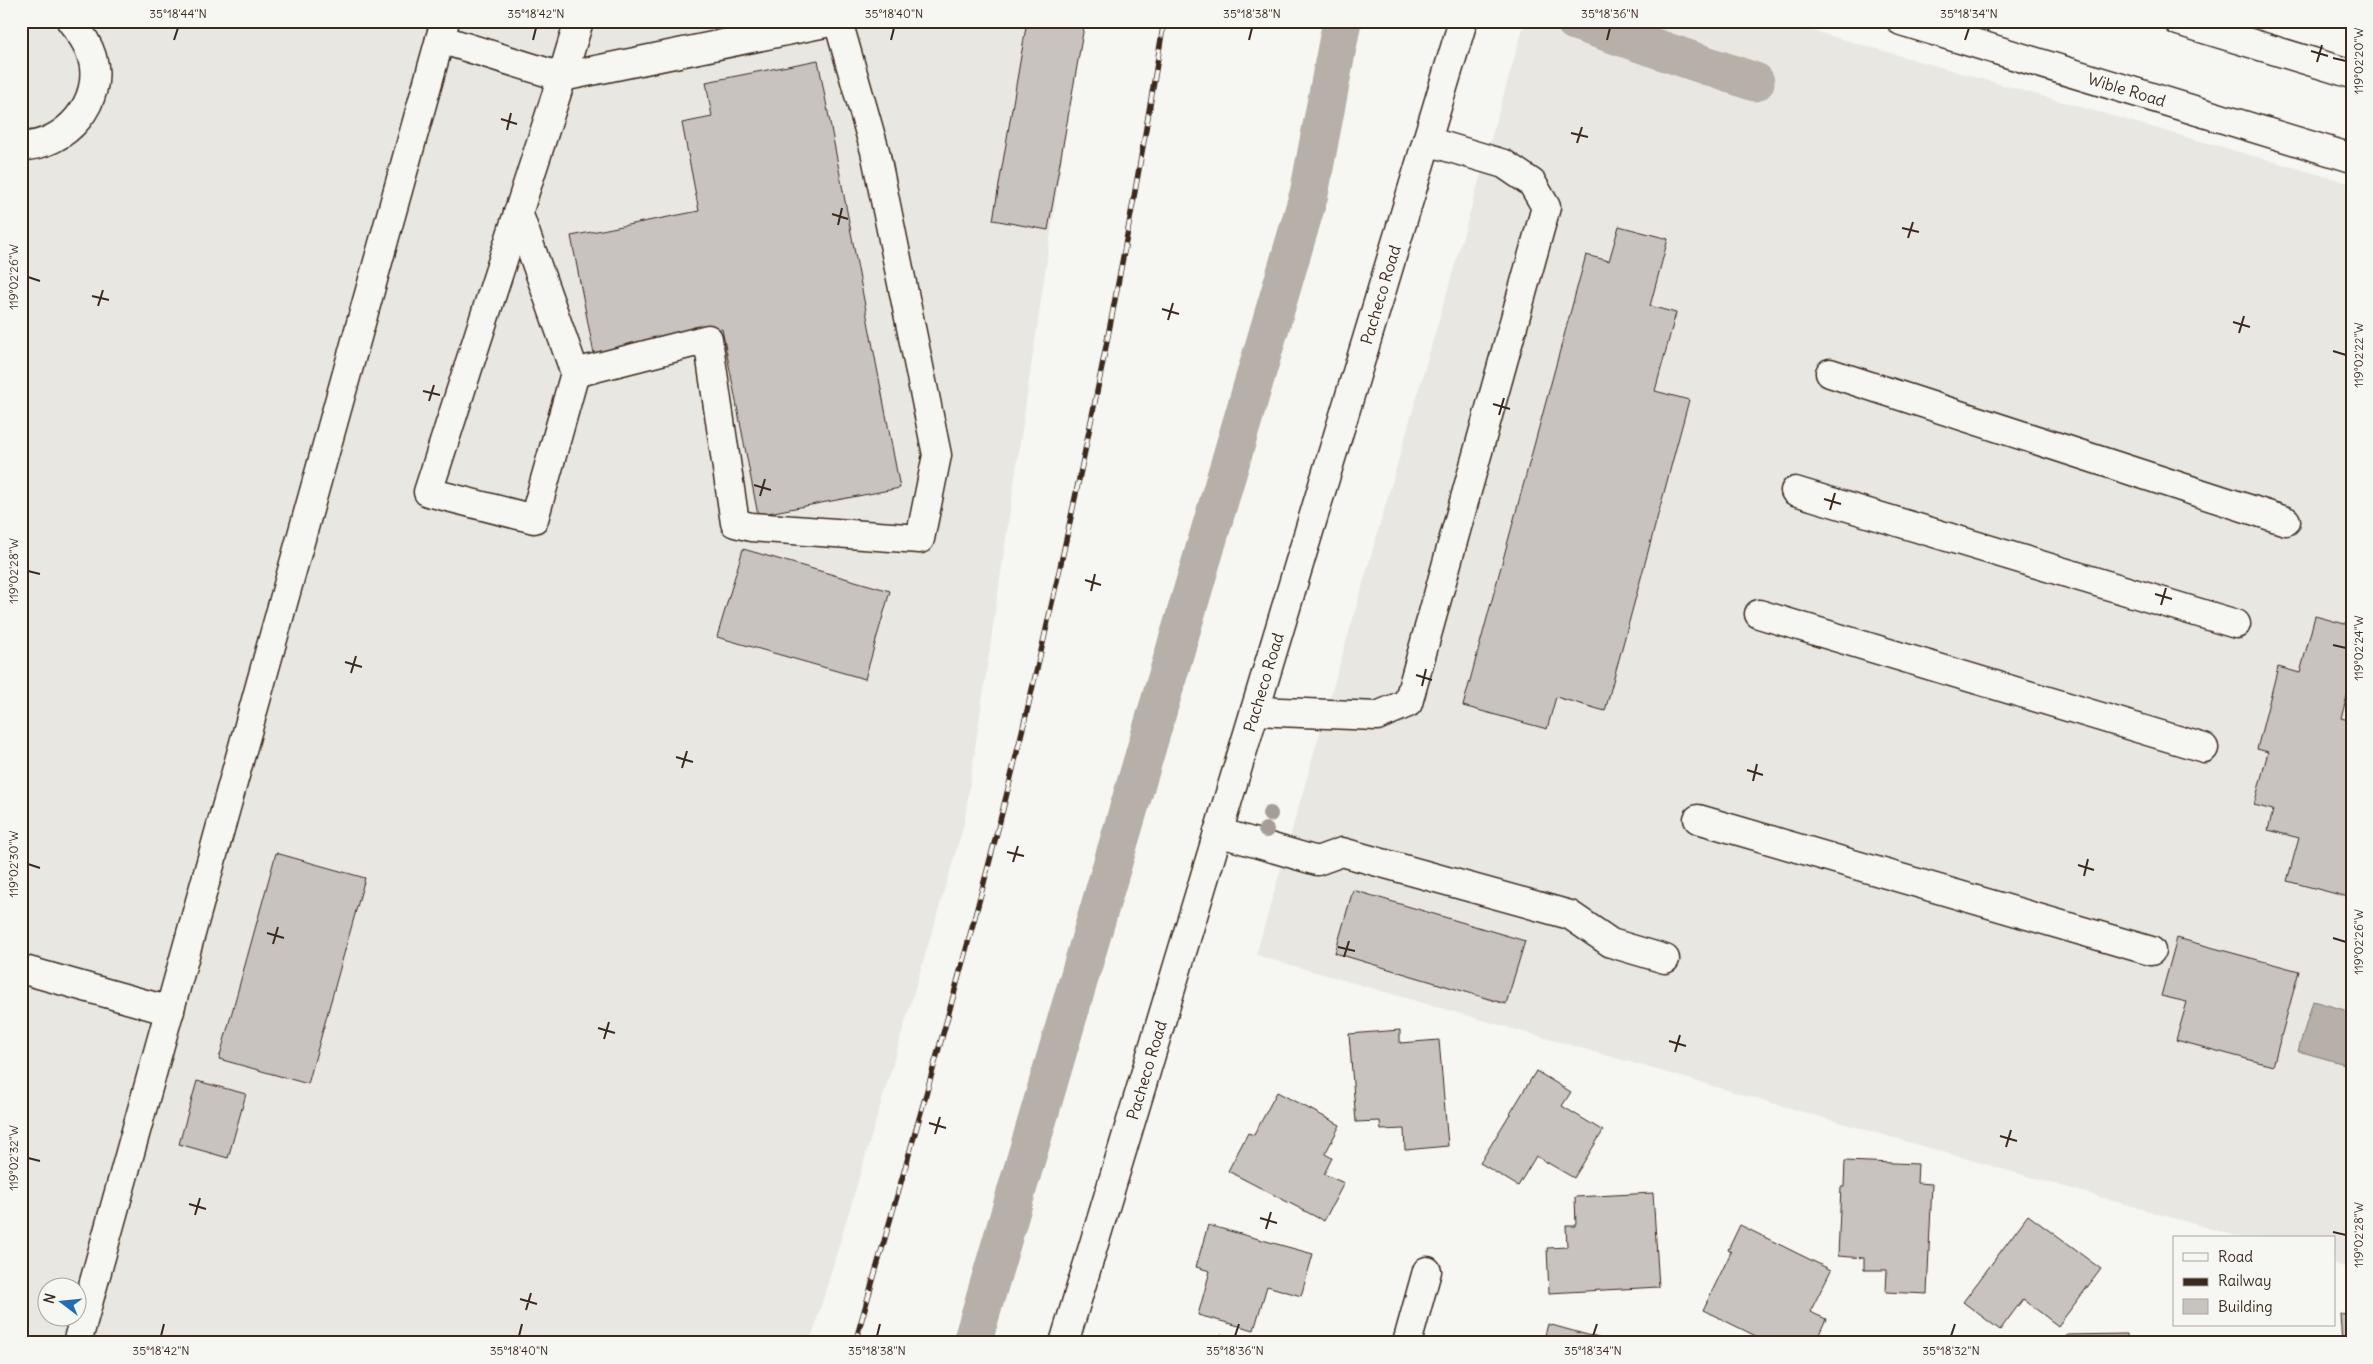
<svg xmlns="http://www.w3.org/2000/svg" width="2373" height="1364" viewBox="0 0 2373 1364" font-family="Delius,sans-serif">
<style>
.built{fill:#e8e7e2;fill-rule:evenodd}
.water{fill:#b6b0a9;stroke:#857a71}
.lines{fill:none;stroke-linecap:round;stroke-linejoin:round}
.canal{stroke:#b6b0a9;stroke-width:39}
.building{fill:#c8c3be;stroke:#3b2a1e}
.minor-casing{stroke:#3b2a1e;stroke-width:31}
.minor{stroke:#f6f6f2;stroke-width:28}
.rail-casing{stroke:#3b2a1e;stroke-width:5.5}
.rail{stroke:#f6f6f2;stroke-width:4;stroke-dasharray:11;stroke-linecap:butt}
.tree{fill:#a59e96}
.ticks{fill:none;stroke:#3b2a1e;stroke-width:2}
.labels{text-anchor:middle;stroke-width:5;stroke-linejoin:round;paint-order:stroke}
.street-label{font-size:16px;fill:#3b2a1e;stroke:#f6f6f2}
.neatline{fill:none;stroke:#3b2a1e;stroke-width:2}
.ticks-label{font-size:12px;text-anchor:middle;fill:#3b2a1e}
</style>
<rect width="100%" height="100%" fill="#f6f6f2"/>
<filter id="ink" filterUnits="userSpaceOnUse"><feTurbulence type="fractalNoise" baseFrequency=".02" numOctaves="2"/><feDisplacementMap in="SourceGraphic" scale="10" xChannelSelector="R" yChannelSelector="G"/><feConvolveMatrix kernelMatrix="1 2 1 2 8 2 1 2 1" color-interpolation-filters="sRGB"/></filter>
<g filter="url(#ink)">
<!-- built -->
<path class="built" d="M21 21H1082L964 824 810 1343H21ZM48 1286H78V1316H48Z
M1525 21H1778L2352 184V1269L2334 1264V1238H2243L1256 955Z"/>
<!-- water -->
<path class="water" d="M2313 1001 2352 1012V1066L2298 1051Z"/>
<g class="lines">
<!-- canal -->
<path class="canal" d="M1575 21 1755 82
M972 1343 1309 194 1342 21"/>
</g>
<!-- building -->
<path class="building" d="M1027 21H1085L1048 230 993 220Z
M818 60 900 488 758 515 722 329 594 354 571 236 699 211 682 123 712 117 706 82Z
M1619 226 1668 239 1650 306 1676 313 1655 391 1689 400 1605 711 1556 697 1547 729 1463 706 1586 255 1609 261Z
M743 549 890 591 865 679 717 637Z
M2315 616 2352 626V678L2341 718 2352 721V898L2287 881 2299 838 2268 830 2273 810 2254 805 2268 752 2257 749 2278 667 2300 673Z
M276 853 365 878 308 1084 219 1059Z
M1353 890 1525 941 1506 1004 1335 953Z
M2177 938 2299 971 2273 1066 2176 1040 2187 1002 2161 996Z
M1400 1030V1043L1439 1040 1448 1146 1405 1150 1404 1129 1381 1130 1380 1121 1356 1122 1349 1034Z
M1536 1071 1571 1092 1562 1106 1603 1131 1574 1178 1536 1156 1518 1186 1480 1163Z
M197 1081 246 1094 228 1158 179 1144Z
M1277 1092 1340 1125 1325 1154 1332 1158 1324 1174 1344 1183 1324 1221 1228 1171 1248 1133 1254 1135Z
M1845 1161 1918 1164 1917 1183 1932 1184 1927 1294 1886 1292 1887 1270H1864V1258L1838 1256 1841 1187H1844Z
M1653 1193 1659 1287 1549 1293 1547 1248 1567 1247 1566 1226H1576L1575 1197Z
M2028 1215 2101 1269 2058 1326 2023 1299 2000 1330 1963 1302Z
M1208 1225 1313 1254 1301 1296 1267 1286 1254 1330 1198 1315 1210 1271 1196 1267Z
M1740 1225 1831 1270 1810 1312 1826 1319 1815 1343H1770L1703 1310 1731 1252 1728 1250Z
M2352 1313V1343H2342L2340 1314Z
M1548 1324 1602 1339 1601 1343H1543Z
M2127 1334V1343H2066V1335Z
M1221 1335 1248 1343H1218Z"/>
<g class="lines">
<!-- minor casing -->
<g class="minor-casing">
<g id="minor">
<path d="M579 21 562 77 835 21"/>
<path id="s1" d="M1901 21 2352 158"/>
<path d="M2178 21 2352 74"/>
<path d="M440 39 562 77 428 492 534 519 575 373 518 212"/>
<path d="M21 146C65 147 105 101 92 57 88 43 80 32 71 21"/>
<path d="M575 373 708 339 735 523 751 527 920 539 937 455 875 151 838 21"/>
<path d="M1830 373 2286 521"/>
<path d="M1795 491 2236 624"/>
<path d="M1759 614 2204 748"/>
<path d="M1255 711 1377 716 1408 703 1546 207 1532 183 1504 164 1427 141"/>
<path d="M1698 819 2151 951"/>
<path d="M1218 832 1317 861 1342 852 1570 915 1611 943 1665 959"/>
<path d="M21 969 170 1011"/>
<path d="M77 1343 445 21"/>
<path id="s2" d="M1064 1343 1463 21"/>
<path d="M1407 1343 1427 1271"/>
</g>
</g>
<!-- minor -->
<use href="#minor" class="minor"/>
<!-- rail casing -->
<g class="rail-casing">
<path id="rail" d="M855 1343C907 1161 960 980 1006 797 1070 541 1122 281 1164 21"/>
</g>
<!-- rail -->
<use href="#rail" class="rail"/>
</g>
<!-- trees -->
<g class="tree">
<circle cx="1270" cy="814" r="8"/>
<circle cx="1266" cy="830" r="8"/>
</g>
</g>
<!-- ticks -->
<path class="ticks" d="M174 40 178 28M533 40 536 28M891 40 894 28M1249 40 1252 28M1607 40 1610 28M1965 40 1969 28M2311 51 2328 56M2333 58 2346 61M2317 62 2322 45M501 119 517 124M507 130 511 113M1571 133 1588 137M1577 143 1582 127M832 214 848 219M838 225 842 208M1902 228 1919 232M1908 238 1913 222M28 277 40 281M92 296 109 300M98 306 103 290M1162 309 1179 314M1168 320 1173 303M2233 322 2250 327M2239 333 2244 316M2333 351 2346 355M423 391 440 395M429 401 434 385M1493 404 1510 409M1499 415 1504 398M754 485 771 490M760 496 765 479M1824 499 1841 504M1830 510 1835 493M28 571 40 574M1085 580 1101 585M1091 591 1095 574M2155 594 2172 599M2161 605 2166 588M2333 645 2346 648M345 662 362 667M351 673 356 656M1416 675 1432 680M1422 686 1426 669M676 757 693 762M682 768 687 751M1747 770 1763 775M1753 781 1757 764M1007 852 1024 856M1013 862 1018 846M28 864 40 868M2078 865 2094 870M2084 876 2088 859M267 933 284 938M2333 938 2346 942M273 944 278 927M1338 947 1355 951M1344 957 1349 941M598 1028 615 1033M604 1039 609 1022M1669 1041 1686 1046M1675 1052 1680 1035M929 1123 946 1128M935 1134 940 1117M2000 1136 2017 1141M2006 1147 2011 1130M28 1158 40 1161M189 1204 206 1209M195 1215 200 1198M1260 1218 1277 1223M1266 1229 1271 1212M2333 1232 2346 1235M520 1299 537 1304M526 1310 531 1293M161 1336 164 1324M519 1336 522 1324M877 1336 880 1324M1235 1336 1239 1324M1593 1336 1597 1324M1951 1336 1955 1324"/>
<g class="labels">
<!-- street labels -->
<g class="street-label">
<text dy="6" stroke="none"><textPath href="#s1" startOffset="236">Wible Road</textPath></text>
<text dy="6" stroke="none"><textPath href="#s2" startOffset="1095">Pacheco Road</textPath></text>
<text dy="6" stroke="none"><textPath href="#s2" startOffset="690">Pacheco Road</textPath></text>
<text dy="6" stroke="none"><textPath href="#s2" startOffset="285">Pacheco Road</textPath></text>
</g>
</g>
<!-- margin -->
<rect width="2373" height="1364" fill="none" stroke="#f6f6f2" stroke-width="55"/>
<!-- legend -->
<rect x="2173" y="1236" width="162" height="90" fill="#f6f6f2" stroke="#aba49d"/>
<rect x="2183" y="1253" width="25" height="8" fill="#f6f6f2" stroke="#aba49d"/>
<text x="2218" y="1262" font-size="15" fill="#3b2a1e">Road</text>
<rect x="2183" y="1278" width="25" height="8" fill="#3b2a1e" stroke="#aba49d"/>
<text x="2218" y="1286" font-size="15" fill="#3b2a1e">Railway</text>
<rect x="2183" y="1299" width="25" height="15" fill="#c8c3be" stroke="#aba49d"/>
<text x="2218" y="1312" font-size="15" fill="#3b2a1e">Building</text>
<!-- north arrow -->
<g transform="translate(62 1302) rotate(286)"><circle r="24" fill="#f6f6f2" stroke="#aba49d"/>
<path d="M0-4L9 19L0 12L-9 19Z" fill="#1f6fb2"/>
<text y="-8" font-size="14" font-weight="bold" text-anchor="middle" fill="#3b2a1e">N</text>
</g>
<rect x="28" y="28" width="2318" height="1308" class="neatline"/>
<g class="ticks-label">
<text x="178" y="18">35°18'44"N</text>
<text x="536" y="18">35°18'42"N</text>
<text x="894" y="18">35°18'40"N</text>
<text x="1252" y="18">35°18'38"N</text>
<text x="1610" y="18">35°18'36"N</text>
<text x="1969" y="18">35°18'34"N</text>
<text transform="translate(2359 61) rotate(-90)" y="4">119°02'20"W</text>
<text transform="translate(14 277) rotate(-90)" y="4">119°02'26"W</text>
<text transform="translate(2359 355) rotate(-90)" y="4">119°02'22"W</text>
<text transform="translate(14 571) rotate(-90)" y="4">119°02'28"W</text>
<text transform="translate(2359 648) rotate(-90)" y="4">119°02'24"W</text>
<text transform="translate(14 864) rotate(-90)" y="4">119°02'30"W</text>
<text transform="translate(2359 942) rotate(-90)" y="4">119°02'26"W</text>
<text transform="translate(14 1158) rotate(-90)" y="4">119°02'32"W</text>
<text transform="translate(2359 1235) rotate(-90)" y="4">119°02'28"W</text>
<text x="161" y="1355">35°18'42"N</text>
<text x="519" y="1355">35°18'40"N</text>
<text x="877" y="1355">35°18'38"N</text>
<text x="1235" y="1355">35°18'36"N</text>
<text x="1593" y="1355">35°18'34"N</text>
<text x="1951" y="1355">35°18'32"N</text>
</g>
</svg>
